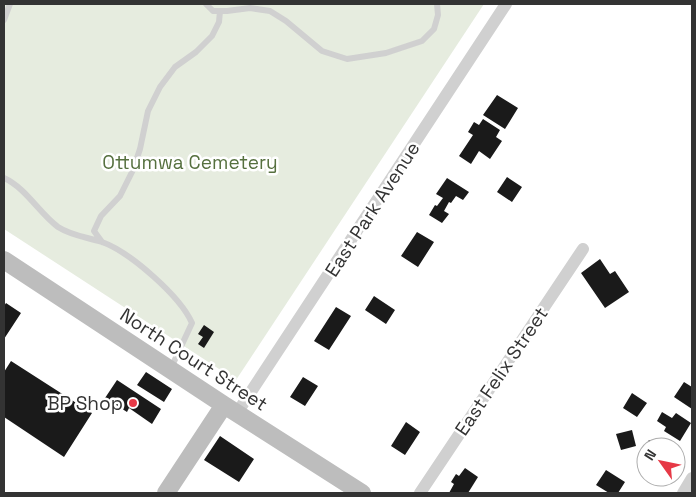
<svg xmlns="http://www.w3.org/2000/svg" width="696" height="497" viewBox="0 0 696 497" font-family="'Space Grotesk',sans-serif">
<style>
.green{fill:#e6ecdf}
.building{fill:#1a1a1a}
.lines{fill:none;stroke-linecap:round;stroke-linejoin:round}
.service{stroke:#d0d0d0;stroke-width:6}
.minor{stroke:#d0d0d0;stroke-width:12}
.secondary{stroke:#bdbdbd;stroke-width:18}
.poi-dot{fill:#e63946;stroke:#fff;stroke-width:2}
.labels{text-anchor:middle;stroke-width:5;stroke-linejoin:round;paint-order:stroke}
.park-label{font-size:19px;fill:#56703f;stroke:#fff}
.street-label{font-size:19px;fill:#333;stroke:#fff}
.poi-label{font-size:19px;fill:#333;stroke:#fff;text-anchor:end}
</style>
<rect width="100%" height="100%" fill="#fff"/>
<!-- green -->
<path class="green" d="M4 4H484L236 380 4 229Z"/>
<!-- building -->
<path class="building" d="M497 95 518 108 505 129 483 115Z
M483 119 500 130 496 137 502 141 490 159 479 151 471 164 459 156 473 135 468 132 474 122 479 125Z
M507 177 522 187 512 202 497 192Z
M447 178 469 192 463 200 456 196 451 203 449 202 444 211 449 214 442 223 429 215 435 205 437 206 443 198 436 194Z
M417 232 434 242 418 267 401 256Z
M600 259 610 274 615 271 629 292 605 308 581 273Z
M374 296 395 310 386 324 365 310Z
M6 303 21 313 4 339V306Z
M336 307 351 316 329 350 314 341Z
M204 325 214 332 204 348 198 344 203 337 198 334Z
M11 361 92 413 64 457 4 417V372Z
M146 372 172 389 164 402 137 385Z
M303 377 318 386 305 406 290 397Z
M117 380 161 409 152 424 129 408 127 412 105 398Z
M684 382 692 387V409L674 397Z
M632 393 647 403 637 417 623 408Z
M662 412 672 418 676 413 691 423 680 441 664 431 666 427 657 421Z
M406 422 420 432 405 455 391 446Z
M632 430 636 446 621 450 616 434Z
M220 436 254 459 239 482 204 460Z
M649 440 660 447H646V460L639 456Z
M465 468 478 477 468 493H449L454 484 451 482 456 474 459 476Z
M606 470 625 482 618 493H609L596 485Z"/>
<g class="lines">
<!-- service -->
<path class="service" d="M206 4 213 11H227L250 8 270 11 286 21 322 51 347 59 386 53 422 41 434 29 438 15 437 4
M4 20 10 4
M4 178C26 188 39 213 58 227 72 236 87 237 102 242 130 252 180 296 192 323L171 368
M102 242 94 231 101 216 120 196 133 170 140 149 148 111 160 87 175 67 196 52 212 36 219 22 220 11"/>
<!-- minor -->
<path class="minor" d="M237 413 506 4
M420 493 583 249
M683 493 692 478"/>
<!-- secondary -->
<path class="secondary" d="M4 260 224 405 362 493
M166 493 224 405"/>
</g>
<!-- markers -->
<circle class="poi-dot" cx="133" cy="403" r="5"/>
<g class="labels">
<!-- park labels -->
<g class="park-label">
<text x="190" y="169">Ottumwa Cemetery</text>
</g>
<!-- street labels -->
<g class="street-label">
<text transform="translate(372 209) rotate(-57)" y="7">East Park Avenue</text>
<text transform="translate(194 359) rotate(33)" y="7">North Court Street</text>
<text transform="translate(501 371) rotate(-56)" y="7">East Felix Street</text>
</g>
<!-- poi labels -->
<g class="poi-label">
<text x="123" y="410">BP Shop</text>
</g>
</g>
<!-- border -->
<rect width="696" height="497" fill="none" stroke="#333333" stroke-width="10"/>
<!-- north arrow -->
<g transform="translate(661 462) rotate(303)"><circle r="24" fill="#ffffff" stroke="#adadad"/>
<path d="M0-4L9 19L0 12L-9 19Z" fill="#e63946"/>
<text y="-8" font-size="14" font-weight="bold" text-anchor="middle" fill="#333333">N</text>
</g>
</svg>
